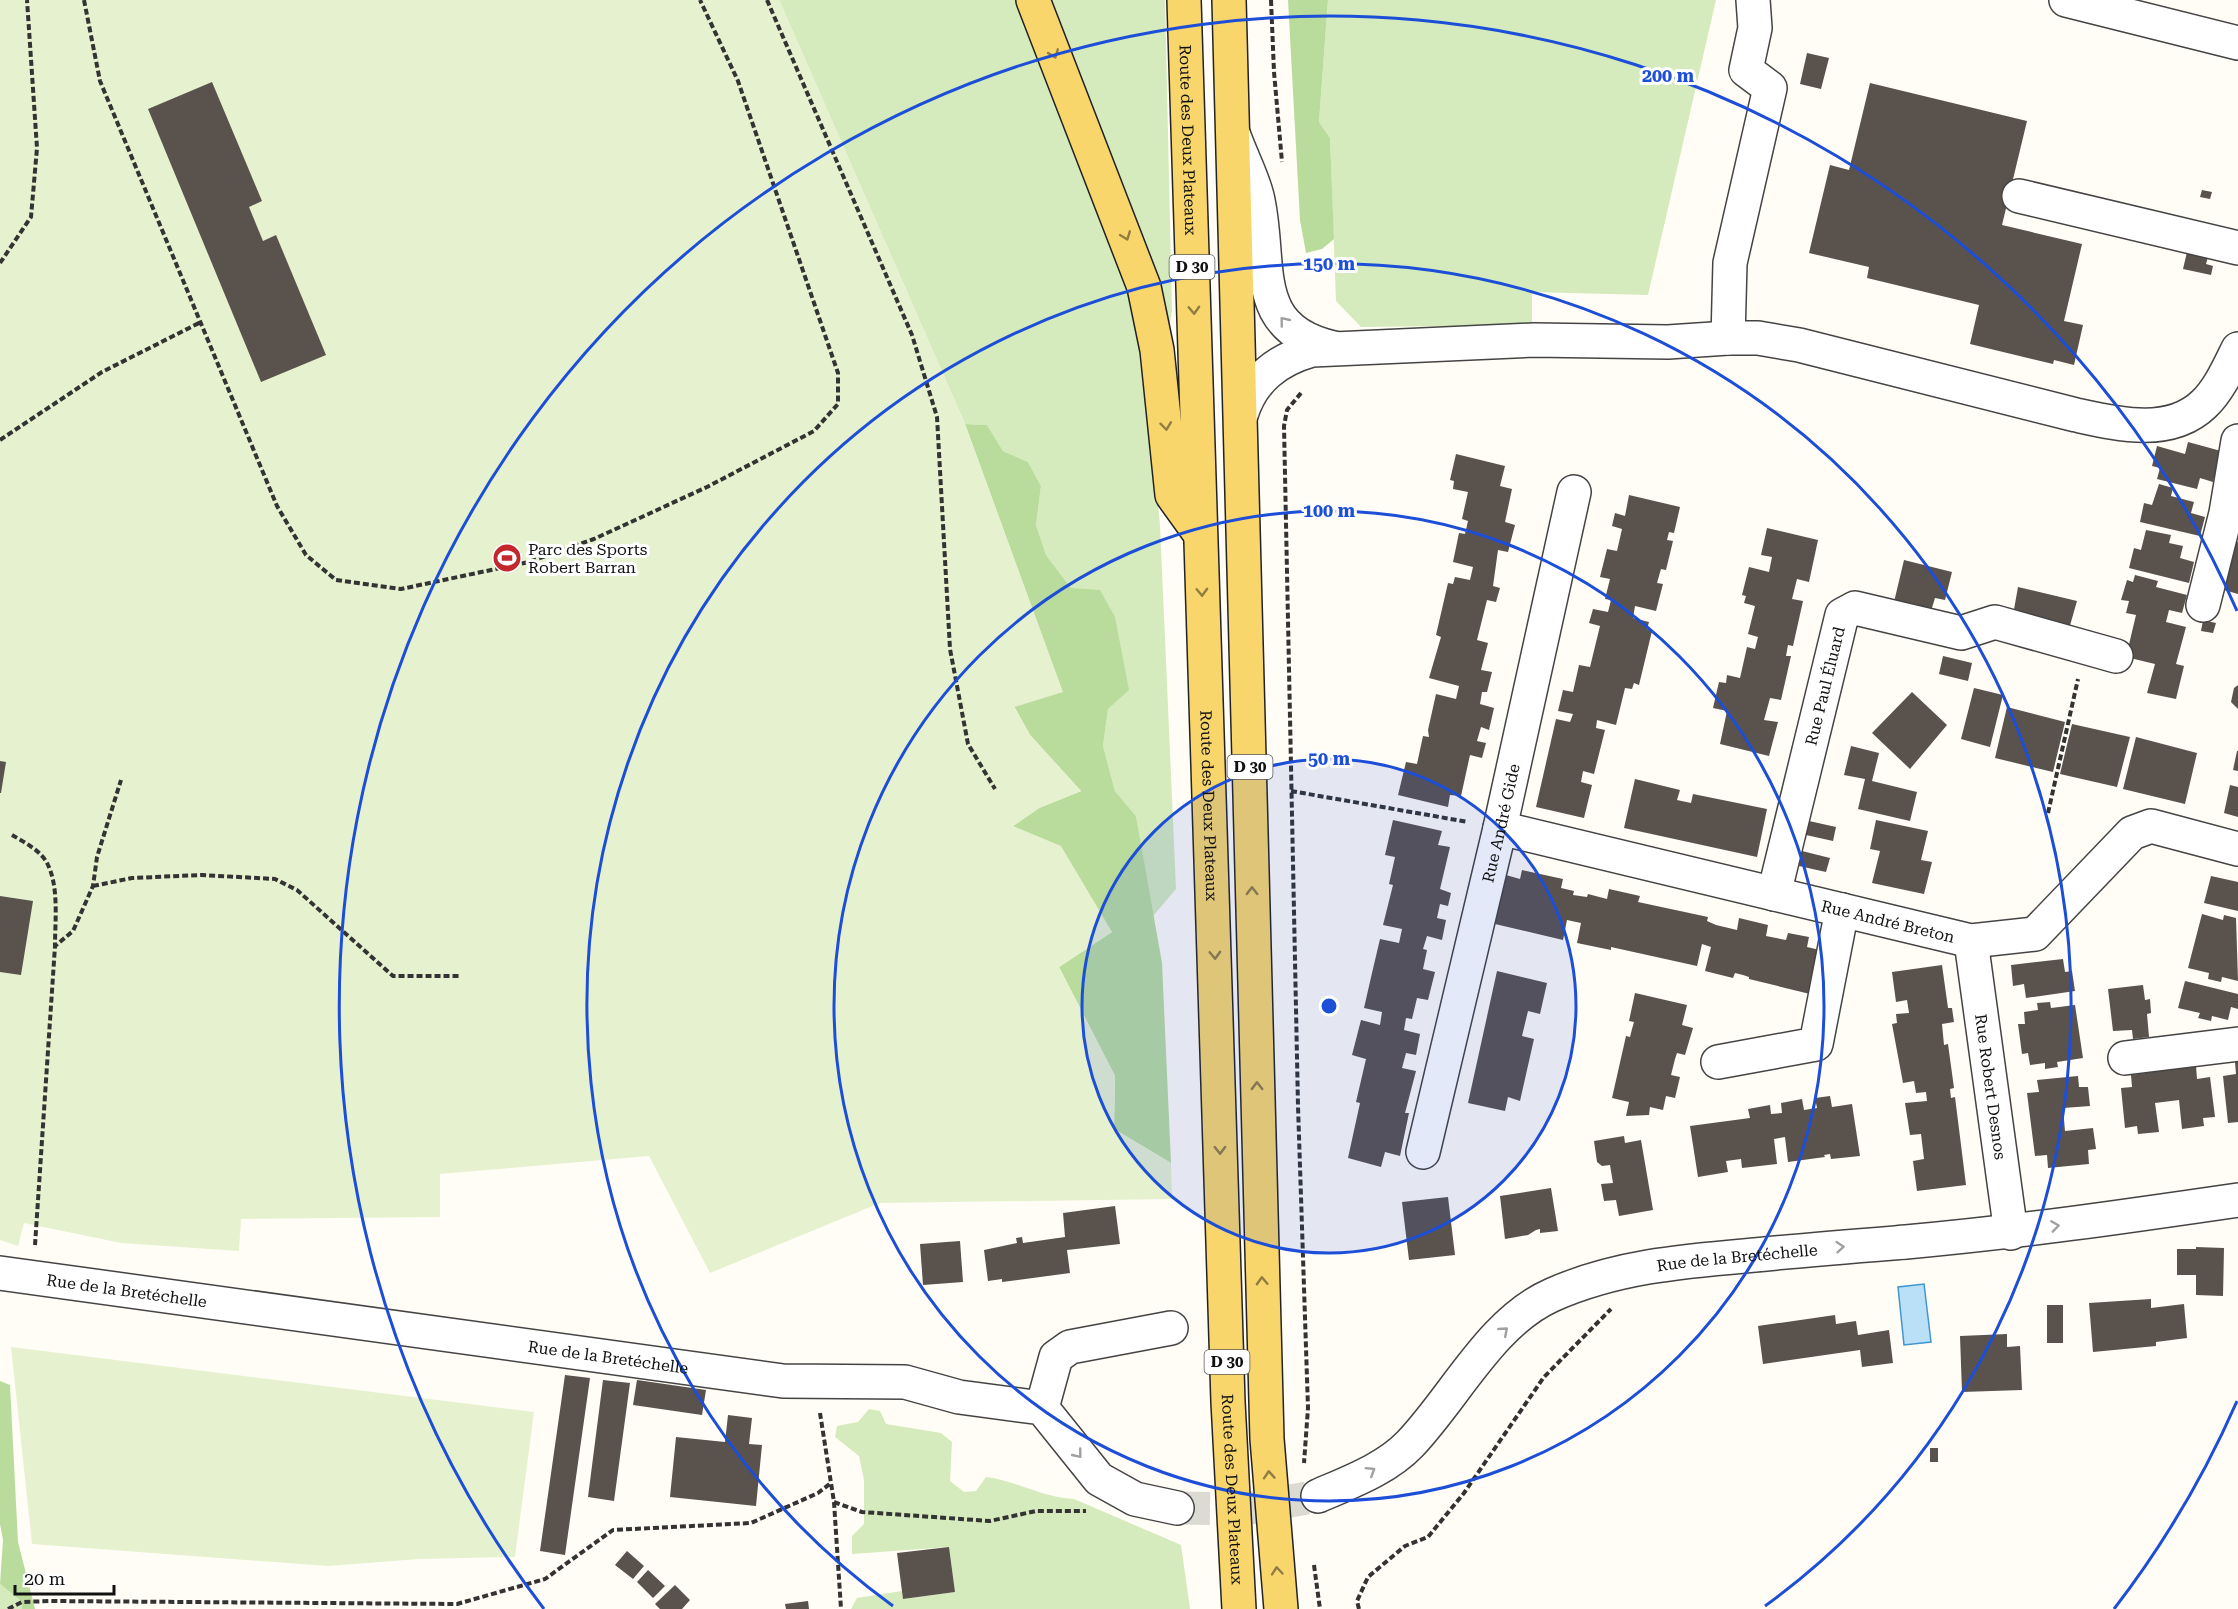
<svg xmlns="http://www.w3.org/2000/svg" width="2238" height="1609" viewBox="0 0 2238 1609" font-family="'Roboto Serif',serif">
<style>
.green{fill:#d5ebbd}
.forest{fill:#b9dc9c}
.pitch{fill:#e6f2cf}
.water{fill:#b9e0f7;stroke:#3f96cf;stroke-width:1.5}
.building{fill:#5a524d}
.lines{fill:none;stroke-linecap:round;stroke-linejoin:round}
.minor-tunnel{stroke:#dbdad3;stroke-width:33;stroke-dasharray:33 16;stroke-linecap:butt}
.minor-casing{stroke:#444;stroke-width:36}
.major-casing{stroke:#222;stroke-width:36}
.path{stroke:#333;stroke-width:4;stroke-dasharray:6 3;stroke-linecap:butt}
.minor{stroke:#fff;stroke-width:33}
.major{stroke:#f9d66b;stroke-width:33}
.oneway{stroke:#917d42}
.oneway2{stroke:#a0a0a0}
.ring{fill:none;stroke:#1d4ed8;stroke-width:3}
.labels{text-anchor:middle;stroke-width:6;stroke-linejoin:round;paint-order:stroke}
.shield{fill:#fff;stroke:#585858;stroke-width:1.5}
.shield-label{font-size:15px;font-weight:bold;fill:#111}
.street-label{font-size:16px;fill:#111;stroke:#fff}
.poi-label{font-size:16px;fill:#111;stroke:#fff;text-anchor:start}
.centre{fill:#1d4ed8;stroke:#fff;stroke-width:3}
.ring-label{font-size:18px;text-anchor:middle;font-weight:bold;fill:#1d4ed8;stroke:#fff;stroke-width:6;stroke-linejoin:round;paint-order:stroke}
</style>
<rect width="100%" height="100%" fill="#fffdf5"/>
<!-- green -->
<path class="green" d="M779 0H1025L1132 290 1144 366 1160 525 1176 889 1153 916 1136 816 1115 791 1103 746 1108 709 1071 588 1046 555 1036 525 1041 486 1028 462 1003 451 987 425 965 424Z
M1043 0H1165L1172 311 1170 322 1165 321Z
M1328 0H1716L1648 295 1532 292V325L1361 327 1336 301 1330 138 1319 122Z
M869 1409 880 1411 886 1424 941 1433 952 1442 950 1481 964 1492 976 1491 986 1477C1017 1481 1043 1498 1074 1499L1181 1545 1190 1609H851L857 1598 902 1591 903 1599 955 1592 949 1547 852 1554V1536L864 1524V1480L859 1456 835 1437 837 1426 858 1422Z
M0 1584 22 1602V1609H0Z"/>
<!-- forest -->
<path class="forest" d="M1288 0H1328L1319 122 1330 138 1334 239 1322 249 1306 253 1300 220Z
M965 424 987 425 1003 451 1028 462 1041 486 1036 525 1046 555 1071 588 1100 590 1115 617 1129 690 1108 709 1103 746 1115 791 1136 816 1162 963 1171 1163 1114 1129 1115 1076 1059 967 1112 932 1013 826 1039 808 1081 791 1030 735 1014 706 1062 691Z
M0 1381 10 1385 18 1542 35 1609H22V1602L0 1584 3 1540 0 1524Z"/>
<!-- pitch -->
<path class="pitch" d="M0 0H779L965 424 1063 692 1014 707 1030 735 1081 791 1039 808 1013 826 1061 846 1112 932 1059 967 1115 1076 1114 1129 1171 1163 1172 1199 880 1203 710 1273 649 1156 440 1174V1217L241 1219 239 1251 121 1243 24 1223 18 1246 0 1240Z
M11 1347 534 1412 515 1557 419 1559 328 1566 32 1544Z"/>
<!-- water -->
<path class="water" d="M1924 1284 1931 1342 1904 1345 1898 1287Z"/>
<!-- building -->
<path class="building" d="M1807 53 1829 58 1821 89 1800 84Z
M212 82 262 201 249 207 263 241 276 235 326 355 261 382 148 109Z
M1870 83 2027 121 2002 225 2082 244 2064 321 2083 325 2074 365 2054 360 2053 364 1970 344 1979 305 1867 278 1869 267 1809 253 1830 165 1849 170Z
M2202 190 2212 192 2210 199 2200 197Z
M2187 252 2208 257 2206 264 2213 266 2211 275 2183 269Z
M2188 442 2221 451 2213 482 2200 478 2197 489 2157 479 2160 468 2152 466 2157 446 2185 454Z
M1456 454 1505 466 1500 486 1512 489 1505 522 1515 525 1508 552 1498 550 1493 586 1500 588 1496 602 1487 600 1477 640 1488 643 1481 670 1492 672 1487 692H1482L1480 704 1494 708 1489 730 1481 727 1477 741 1486 743 1482 758 1470 755 1461 796 1450 795 1448 807 1398 795 1406 762 1417 764 1423 736 1429 737 1428 730 1436 694 1456 699 1459 686 1429 678 1441 637 1436 635 1448 583 1453 584 1455 577 1470 580 1473 567 1453 562 1459 533 1465 534 1468 521 1462 519 1468 492 1453 489 1454 481 1450 480Z
M2159 484 2173 488 2171 496 2194 502 2191 513 2205 517 2200 536 2140 522 2144 503 2152 505Z
M1629 495 1680 507 1674 533 1669 532 1667 540 1673 541 1666 570 1661 569 1657 583 1663 584 1656 611 1635 606 1633 618 1649 622 1647 629 1652 631 1639 685 1634 683 1632 689 1625 688 1616 725 1597 720 1596 728 1605 730 1594 774 1583 771 1581 782 1592 785 1584 818 1536 807 1556 719 1570 722 1573 714 1558 711 1563 690 1573 692 1579 665 1590 667 1600 626 1589 623 1593 609 1608 612 1611 600 1605 599 1610 579 1600 577 1607 549 1617 551 1622 529 1612 526 1615 513 1625 516Z
M1767 528 1818 540 1809 582 1797 579 1792 599 1803 601 1793 646 1788 645 1786 656H1791L1781 700 1770 698 1764 720 1778 722 1769 756 1720 744 1727 711 1713 708 1719 682 1726 683 1727 675 1740 678 1747 647 1755 649 1758 637 1748 634 1755 606 1744 603 1746 596 1742 595 1749 567 1769 572 1772 557 1761 555Z
M2146 530 2171 535 2169 543 2183 546 2180 558 2194 562 2189 583 2129 568 2134 548 2141 550Z
M2235 541 2238 542V594L2224 590Z
M1904 560 1952 572 1945 600 1935 598 1931 611 1894 602Z
M2135 575 2158 581 2156 587 2187 595 2182 613 2169 610 2166 622 2186 627 2176 664 2184 666 2176 699 2147 693 2155 664 2126 657 2136 615 2126 613 2129 601 2121 600 2127 580 2133 582Z
M2018 587 2077 601 2069 629 2013 615Z
M2203 620 2216 623 2213 633 2201 631Z
M1943 656 1972 663 1968 681 1939 674Z
M2238 685V709L2231 702 2234 688Z
M1974 688 2003 695 1990 747 1961 739Z
M1912 692 1947 725 1910 769 1872 733Z
M2007 707 2065 722 2053 772 1995 758Z
M2072 724 2130 737 2117 787 2060 774Z
M2136 737 2197 753 2185 804 2123 789Z
M1851 746 1879 753 1872 781 1917 792 1910 821 1858 809 1865 779 1844 775Z
M2237 751H2238V771L2233 770Z
M0 761 6 762 1 793H0Z
M1635 779 1680 790 1677 800 1691 803 1693 794 1767 809 1757 857 1624 828Z
M2230 785 2238 787V817L2224 813Z
M1393 820 1442 831 1438 845 1450 847 1440 889 1451 893 1448 906 1440 904 1437 918 1446 920 1442 940 1427 936 1423 949 1427 950 1423 969 1435 972 1428 1000 1417 998 1412 1019 1406 1018 1404 1030 1420 1034 1416 1055 1406 1053 1402 1068 1416 1071 1405 1113H1409L1400 1156 1385 1152 1381 1167 1348 1158 1360 1103 1356 1102 1366 1059 1352 1055 1361 1020 1380 1025 1382 1012 1364 1008 1372 973 1380 939 1399 943 1402 929 1383 925 1393 885 1389 884 1395 857 1385 855Z
M1876 820 1928 831 1921 860 1932 862 1924 894 1872 883 1880 851 1870 849Z
M1809 821 1836 827 1833 841 1806 835Z
M1802 851 1830 858 1826 872 1799 866Z
M1522 870 1563 879 1561 888 1574 891 1573 895 1587 897 1588 894 1607 899 1609 889 1640 896 1638 902 1708 917 1707 921 1716 925 1737 930 1739 918 1768 925 1766 936 1786 940 1788 933 1809 937 1807 947 1820 950 1810 994 1749 979V977L1743 975 1735 973 1733 978 1705 971 1711 947 1702 944 1697 966 1611 947V950L1577 943 1581 923 1567 920 1563 940 1495 924 1506 875 1520 879Z
M2211 876 2238 882V911L2204 903Z
M0 896 33 901 21 975 0 972Z
M2202 914 2223 920 2224 915 2236 918 2238 981 2222 977 2221 982 2208 979 2209 973 2188 968Z
M2063 959 2065 972 2072 971 2075 991 2026 998 2024 984 2013 986 2011 965Z
M1942 965 1948 1008H1952L1954 1022 1942 1024 1944 1045 1948 1044 1954 1088 1950 1089 1951 1098 1955 1097 1966 1185 1917 1191 1913 1161 1924 1159 1921 1134 1910 1135 1905 1103 1927 1101 1926 1092 1916 1093 1914 1081 1903 1083 1892 1024 1897 1023 1896 1014 1909 1013 1907 1000 1896 1002 1892 972Z
M1497 971 1547 983 1540 1014 1528 1011 1522 1036 1534 1039 1520 1101 1508 1097 1505 1111 1468 1103Z
M2185 981 2238 994V1009L2231 1007 2228 1020 2212 1016 2211 1021 2198 1018 2200 1013 2178 1008Z
M2143 985 2145 1000 2150 999 2151 1013 2147 1014 2149 1037 2133 1039 2132 1030 2113 1031 2108 989Z
M1635 993 1687 1005 1682 1025 1693 1028 1685 1055 1677 1053 1675 1059 1671 1075 1680 1077 1675 1098 1666 1096 1663 1110 1650 1107 1649 1115 1626 1116 1629 1102 1612 1098 1626 1036 1630 1037 1632 1029 1634 1022 1629 1021Z
M2050 1002 2051 1008 2075 1005 2083 1058 2057 1062 2058 1067 2045 1069V1063L2030 1065 2028 1053 2022 1054 2018 1024H2025L2024 1012 2038 1010 2037 1003Z
M2238 1061V1122L2228 1123 2223 1076 2236 1074 2235 1062Z
M2196 1066 2197 1079 2210 1077 2215 1117 2203 1118 2204 1126 2182 1129 2179 1100 2155 1103 2159 1132 2138 1134 2137 1126 2125 1128 2121 1088 2132 1087 2131 1075Z
M2078 1076 2079 1087H2088L2090 1106 2063 1108 2065 1131 2093 1128 2096 1149 2088 1150 2089 1164 2048 1168 2047 1155 2035 1156 2027 1093 2039 1092 2037 1080Z
M1830 1096 1832 1107 1852 1104 1860 1156 1831 1159 1830 1154 1824 1155 1825 1157 1788 1162 1785 1137 1774 1139 1777 1164 1742 1168 1741 1159 1726 1161 1728 1172 1698 1177 1690 1126 1750 1118 1748 1109 1770 1105 1771 1114 1782 1113 1781 1103 1802 1099 1804 1110 1817 1108 1815 1098Z
M1624 1136 1625 1143 1641 1140 1653 1210 1619 1216 1616 1200 1604 1201 1601 1184 1613 1183 1610 1165 1602 1166 1597 1162 1594 1141Z
M1551 1188 1558 1231 1540 1233V1229L1536 1230 1528 1235 1505 1239 1500 1196Z
M1448 1197 1455 1255 1409 1260 1402 1202Z
M1115 1206 1120 1244 1067 1250 1070 1273 1002 1282V1279L988 1281 984 1250 1017 1243 1016 1238 1022 1237 1023 1243 1065 1237 1063 1213Z
M960 1241 963 1282 923 1285 920 1244Z
M2196 1247 2224 1248 2223 1296 2196 1295V1275H2177V1249H2196Z
M2151 1299V1308L2184 1304 2187 1338 2156 1342V1346L2093 1352 2089 1303Z
M2047 1305H2063V1343H2047Z
M1835 1315 1836 1324 1856 1321 1858 1335 1889 1330 1893 1363 1862 1367 1860 1350 1763 1364 1758 1326Z
M2007 1334V1347L2020 1346 2022 1390 1962 1392 1960 1336Z
M565 1375 590 1378 565 1555 540 1551Z
M603 1380 630 1383 614 1501 588 1497Z
M637 1380 706 1390 702 1415 633 1405Z
M728 1415 752 1418 749 1444 762 1445 756 1506 670 1497 676 1437 725 1442Z
M1930 1448H1938V1462H1930Z
M949 1547 955 1592 903 1599 897 1553Z
M627 1551 644 1566 633 1579 615 1565Z
M648 1570 665 1586 653 1598 637 1582Z
M675 1585 690 1600 682 1609H660L655 1604Z
M808 1601 809 1609H786L785 1604Z"/>
<g class="lines">
<!-- minor-tunnel -->
<path class="minor-tunnel" d="M1177 1508 1245 1509 1318 1496"/>
<!-- minor casing -->
<g class="minor-casing">
<g id="minor">
<path d="M2066 0 2238 43"/>
<path d="M1234 136C1241 156 1252 176 1257 196 1273 262 1247 329 1334 348"/>
<path d="M2019 196 2238 248"/>
<path d="M1728 338 1730 263 1770 88 1746 70 1755 28 1753 0"/>
<path d="M1241 415C1252 379 1277 360 1312 350L1534 340 1668 342 1728 338H1758L1799 345 2076 415C2117 424 2170 437 2204 404 2219 390 2229 367 2238 349"/>
<path d="M2203 605 2226 513 2238 441"/>
<path id="s1" d="M1500 828 1971 941 2035 934 2132 833 2151 826 2238 849"/>
<path id="s2" d="M1774 894 1842 615 1855 608 1961 633 1995 622 2116 656"/>
<path id="s3" d="M1971 941 2011 1233"/>
<path d="M2125 1058 2238 1044"/>
<path d="M1718 1062 1816 1044 1842 910"/>
<path id="s4" d="M1423 1152 1500 828 1574 492"/>
<path id="s5" d="M0 1273 783 1381 905 1382 959 1397 1042 1408 1099 1479 1135 1499 1177 1508"/>
<path d="M1042 1408 1056 1357 1070 1347 1171 1328"/>
<path id="s6" d="M1318 1496C1350 1482 1386 1469 1410 1444 1455 1397 1491 1322 1552 1295 1617 1266 1686 1261 1755 1255 1805 1250 1856 1246 1906 1242 2018 1232 2128 1216 2238 1200"/>
</g>
</g>
<!-- major casing -->
<g class="major-casing">
<g id="major">
<path d="M1033 0 1144 287 1157 350 1172 495 1200 534"/>
<path id="s7" d="M1184 0 1228 1402 1239 1609"/>
<path d="M1229 0 1267 1439 1281 1609"/>
</g>
</g>
<!-- path -->
<path class="path" d="M84 0 100 81 277 506 306 555 336 580 401 589 529 562 594 539 707 487 814 431 838 404V373L738 81 700 0
M767 0 912 335 937 417 950 649 968 744 995 789
M1271 0 1274 72 1282 162
M0 263 31 217 37 148 27 0
M1301 393 1287 410 1284 426 1298 1106 1308 1408 1304 1463
M0 440 102 372 201 322
M1291 791 1468 822
M2048 813 2078 679
M12 835C24 842 42 851 48 865 59 888 55 921 55 946
M93 886 132 878 202 875 275 879 297 890 393 976H461
M35 1245 55 946 73 931 93 886 97 857 121 780
M820 1413 834 1502 841 1609
M834 1502 862 1512 990 1521 1036 1511H1086
M1314 1565 1320 1609
M8 1609 22 1602 50 1601 457 1604 545 1579 613 1530 751 1523 818 1493 831 1483
M1359 1609 1357 1601 1368 1577 1405 1546 1428 1537 1464 1493 1544 1377 1611 1309"/>
<!-- minor -->
<use href="#minor" class="minor"/>
<!-- major -->
<use href="#major" class="major"/>
</g>
<!-- one-way arrows -->
<defs><path id="oneway-chevron" d="M-2-3.5L2.5 0L-2 3.5" fill="none" stroke-width="1.6" stroke-linecap="round" stroke-linejoin="round" transform="scale(1.5)"/></defs>
<g class="oneway">
<use href="#oneway-chevron" transform="translate(1054 54) rotate(69)"/>
<use href="#oneway-chevron" transform="translate(1126 236) rotate(69)"/>
<use href="#oneway-chevron" transform="translate(1194 310) rotate(88)"/>
<use href="#oneway-chevron" transform="translate(1166 426) rotate(83)"/>
<use href="#oneway-chevron" transform="translate(1202 592) rotate(88)"/>
<use href="#oneway-chevron" transform="translate(1252 891) rotate(-91)"/>
<use href="#oneway-chevron" transform="translate(1215 955) rotate(88)"/>
<use href="#oneway-chevron" transform="translate(1257 1086) rotate(-91)"/>
<use href="#oneway-chevron" transform="translate(1220 1150) rotate(89)"/>
<use href="#oneway-chevron" transform="translate(1262 1281) rotate(-92)"/>
<use href="#oneway-chevron" transform="translate(1269 1475) rotate(-94)"/>
<use href="#oneway-chevron" transform="translate(1277 1571) rotate(-95)"/>
</g>
<g class="oneway2">
<use href="#oneway-chevron" transform="translate(1284 321) rotate(-129)"/>
<use href="#oneway-chevron" transform="translate(2055 1226) rotate(-8)"/>
<use href="#oneway-chevron" transform="translate(1840 1247) rotate(-5)"/>
<use href="#oneway-chevron" transform="translate(1504 1331) rotate(-41)"/>
<use href="#oneway-chevron" transform="translate(1078 1454) rotate(51)"/>
<use href="#oneway-chevron" transform="translate(1371 1471) rotate(-32)"/>
</g>
<!-- distance rings -->
<circle cx="1329" cy="1006" r="247" fill="#1d4ed8" fill-opacity=".12"/>
<g class="ring">
<circle cx="1329" cy="1006" r="247"/>
<circle cx="1329" cy="1006" r="495"/>
<path d="M893 1606A742 742 0 1 1 1765 1606"/>
<path d="M2237 1401A990 990 0 0 1 2114 1609M544 1609A990 990 0 1 1 2237 611"/>
</g>
<!-- icons -->
<defs>
<g id="stadium-disc" transform="scale(1.5)"><circle r="9.5" fill="#c4262e" stroke="#fff"/><path d="M0-5a6.5 5 0 1 0 0 10a6.5 5 0 1 0 0-10ZM-3.5-1.8h7v3.6h-7Z" fill="#fff"/></g>
</defs>
<g fill-rule="evenodd">
<use href="#stadium-disc" x="507" y="558"/>
</g>
<g class="labels">
<!-- shield labels -->
<g class="shield">
<rect x="1169.5" y="255" width="45" height="24" rx="4.5"/>
<rect x="1227.5" y="755" width="45" height="24" rx="4.5"/>
<rect x="1204.5" y="1350" width="45" height="24" rx="4.5"/>
</g>
<g class="shield-label">
<text x="1192" y="272">D 30</text>
<text x="1250" y="772">D 30</text>
<text x="1227" y="1367">D 30</text>
</g>
<!-- street labels -->
<g class="street-label">
<text dy="6" stroke="none"><textPath href="#s7" startOffset="140">Route des Deux Plateaux</textPath></text>
<text dy="6" stroke="none"><textPath href="#s2" startOffset="214">Rue Paul Éluard</textPath></text>
<text dy="6" stroke="none"><textPath href="#s7" startOffset="806">Route des Deux Plateaux</textPath></text>
<text dy="6" stroke="none"><textPath href="#s4" startOffset="338">Rue André Gide</textPath></text>
<text dy="6" stroke="none"><textPath href="#s1" startOffset="399">Rue André Breton</textPath></text>
<text dy="6" stroke="none"><textPath href="#s3" startOffset="147">Rue Robert Desnos</textPath></text>
<text dy="6" stroke="none"><textPath href="#s6" startOffset="504">Rue de la Bretéchelle</textPath></text>
<text dy="6" stroke="none"><textPath href="#s5" startOffset="128">Rue de la Bretéchelle</textPath></text>
<text dy="6" stroke="none"><textPath href="#s5" startOffset="614">Rue de la Bretéchelle</textPath></text>
<text dy="6" stroke="none"><textPath href="#s7" startOffset="1490">Route des Deux Plateaux</textPath></text>
</g>
<!-- poi labels -->
<g class="poi-label">
<text x="528" y="555">Parc des Sports<tspan x="528" dy="18">Robert Barran</tspan></text>
</g>
</g>
<circle cx="1329" cy="1006" r="9" class="centre"/>
<g class="ring-label">
<text x="1668" y="82">200 m</text>
<text x="1329" y="270">150 m</text>
<text x="1329" y="517">100 m</text>
<text x="1329" y="765">50 m</text>
</g>
<!-- scale -->
<path d="M15 1585v9h99v-9" fill="none" stroke="#111111" stroke-width="3"/>
<text x="24" y="1585" font-size="18" fill="#111111" stroke="#ffffff" stroke-width="4.5" paint-order="stroke">20 m</text>
</svg>
